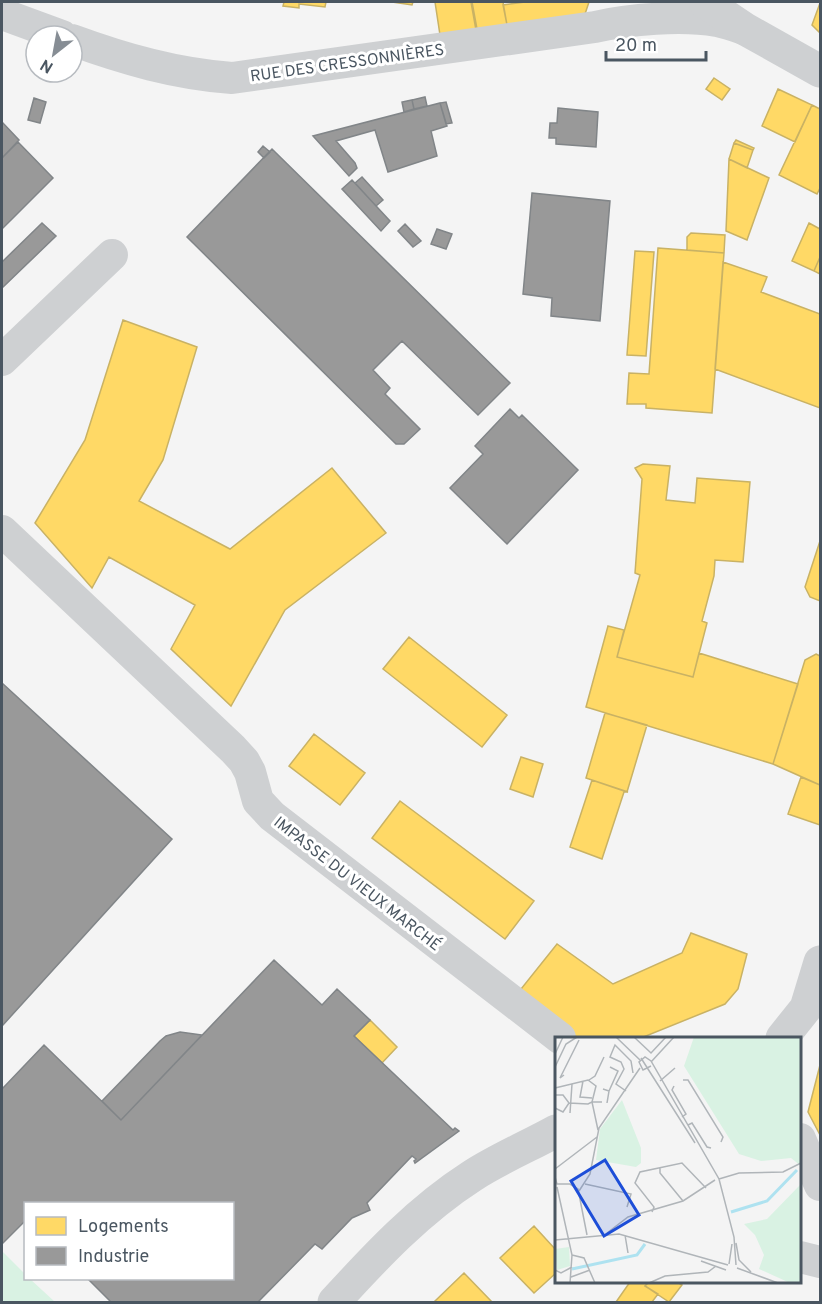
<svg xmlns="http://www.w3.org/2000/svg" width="822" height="1304" viewBox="0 0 822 1304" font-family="Overpass,sans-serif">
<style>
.green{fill:#d9f2e3}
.homes{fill:#ffd966;stroke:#c9b264;stroke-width:1.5}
.industry{fill:#999;stroke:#818588;stroke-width:1.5}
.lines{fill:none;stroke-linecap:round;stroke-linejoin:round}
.minor{stroke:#ced0d2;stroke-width:32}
.tertiary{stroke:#ced0d2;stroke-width:33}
.labels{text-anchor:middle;stroke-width:6;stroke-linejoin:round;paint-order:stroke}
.street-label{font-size:16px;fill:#4a5661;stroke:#fff}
.inset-river{fill:none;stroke:#aee2f0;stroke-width:3}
.inset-road{fill:none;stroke:#b0b5b9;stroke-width:1.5}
.view{fill:#1d4ed8;fill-opacity:0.15;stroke:#1d4ed8;stroke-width:3}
.inset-edge{fill:none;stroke:#4a5661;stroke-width:3}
</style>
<rect width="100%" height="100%" fill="#f4f4f4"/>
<!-- green -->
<path class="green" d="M2 1251 25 1274 26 1278 30 1279 55 1302H2Z"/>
<!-- homes -->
<path class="homes" d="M284 2H326L325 7 299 4V8L283 6Z
M392 2H413L412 5Z
M435 2H471L476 30 440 35Z
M472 2H503L507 25 477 29Z
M525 2H589L585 14 507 25 503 5Z
M820 3V33L812 25Z
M714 78 730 89 722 100 706 89Z
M778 89 812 105 795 142 762 126Z
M812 105 820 109V188L817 194 779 175Z
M736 140 754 148 753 150 734 143Z
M734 143 753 150 747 168 729 159Z
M729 159 769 178 747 240 726 231Z
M809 223 820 229V257L814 271 792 261Z
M691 233 725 235 724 253 687 250V237Z
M658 248 724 253 712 413 646 408V404H627L629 373 649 374Z
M635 251 654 252 646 356 627 355Z
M820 257V274L814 271Z
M723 262 767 277 761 292 820 314V408L715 369Z
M123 320 197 347 163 460 139 501 230 549 332 468 386 533 285 610 231 706 171 649 195 605 109 557 92 588 35 523 85 440Z
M643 464 670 466 666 500 695 503 697 478 750 482 743 562 715 560 714 576 702 621 707 623 693 677 617 657 640 575 635 573 642 479 635 468Z
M820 541V601L810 597 805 587Z
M608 626 624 630 617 657 693 677 699 653 798 684 773 764 586 707Z
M409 637 507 715 482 747 383 669Z
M816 654 820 656V785L773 764 805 660Z
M605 713 647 725 627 792 586 778Z
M314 734 365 773 340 805 289 766Z
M521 757 543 764 533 797 510 789Z
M801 777 820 785V825L788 814Z
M592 780 628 792H624L602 859 570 847Z
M400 801 534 901 505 939 372 838Z
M691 933 747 954 738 989 725 1004 641 1038H578L517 994 557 944 613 984 682 953Z
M370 1020 397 1047 382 1063 354 1036Z
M820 1065V1135L808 1112Z
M534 1226 556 1250V1273L534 1293 500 1258Z
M464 1273 492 1302H434Z
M630 1282H649L645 1286 658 1294 652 1302H616Z
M649 1282H677L682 1285 669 1302 645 1286Z"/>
<!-- industry -->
<path class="industry" d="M425 97 427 106 414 109 412 100Z
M34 98 46 102 40 123 28 120Z
M412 100 414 109 404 112 402 102Z
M446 102 452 123 446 124 440 103Z
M440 103 447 126 431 131 437 156 388 172 375 130 336 141 355 163 357 168 349 176 313 136Z
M558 108 598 112 596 147 556 144V138H549L550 123H557Z
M2 122 19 140 2 158Z
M18 142 53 178 2 229V158Z
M263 146 270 152 264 158 258 152Z
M272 149 510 383 478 415 402 341 373 370 390 388 385 394 420 429 404 444H396L187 237Z
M362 177 383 200 376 206 355 183Z
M352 180 390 221 381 231 342 189Z
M532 193 610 201 600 321 551 316 552 298 523 294Z
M42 223 56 236 2 288V262Z
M405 224 421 241 413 247 398 231Z
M437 229 452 234 446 249 431 244Z
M510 409 519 418 522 415 578 470 507 544 450 488 483 454 475 446Z
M2 683 172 839 2 1026Z
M274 960 322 1005 337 989 370 1020 354 1036 453 1130 455 1128 459 1131 415 1163 414 1161 416 1159 412 1156 367 1203 370 1210 352 1218 322 1249 315 1244 258 1302H111L87 1278H232V1204H26V1220L2 1244V1089L44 1045 121 1120Z
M180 1032 202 1035 121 1120 102 1101 160 1041 166 1036Z"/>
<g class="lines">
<!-- minor -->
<path class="minor" d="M2 14 62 36
M72 40C124 59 176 74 232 78L595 27C629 19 683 15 717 21 726 23 735 26 744 29
M2 360 112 255
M2 531 233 749 244 761 250 772 258 801 272 816 560 1038
M800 1139 820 1185
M800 1257 820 1262"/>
<!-- tertiary -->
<path class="tertiary" d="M705 2 745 29 820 71
M782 1038 806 1008 820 962
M334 1302C376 1256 419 1210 472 1176 498 1159 529 1146 556 1131"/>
</g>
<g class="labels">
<!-- street labels -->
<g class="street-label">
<text transform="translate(347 62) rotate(-8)" y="6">RUE DES CRESSONNIÈRES</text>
<text transform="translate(358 883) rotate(38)" y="6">IMPASSE DU VIEUX MARCHÉ</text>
</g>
</g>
<!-- overview -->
<g transform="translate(555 1037)">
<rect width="246" height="246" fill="#f4f4f4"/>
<path d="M139 0H246V129L236 121 206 124 184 117 129 29ZM67 63 86 111V126L81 130 41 123 45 92ZM246 139V246H235L204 232 209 218 200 198 189 187 212 182 245 148ZM14 210 15 229 2 233 0 212Z" fill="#d9f2e3"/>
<path class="inset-river" d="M176 175 212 164 242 133M17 232 82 218 90 207"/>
<path class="inset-road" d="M61 0 85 23M79 0 96 16 111 0M0 17 8 0M86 21 140 106M96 25 119 0M96 29 88 33 84 25 90 20 96 24 164 142 179 200 181 228M0 30 11 7 22 0M9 38 5 41 24 3M34 43 40 39 49 20M128 43H133L168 100 166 105M28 44 25 60 37 61M105 44 120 31M119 49 117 53 131 77 127 80M0 51 33 43 41 49 37 65 33 67 14 66 8 58H0M48 52 54 54 52 66M54 54 63 34 55 30M71 54 61 47 69 32 66 25 55 20 60 8 76 24 78 36M0 71 8 75 14 66M15 76 17 47M133 88 137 86 152 110 156 111M43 93 37 65H47M105 130V136L128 164M0 132 42 100M0 140 2 147H15L23 152 32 198M164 142 184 136 228 135 246 126M30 147 76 157 72 170M2 150 17 218 15 246M24 154 35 137 44 91 85 31M97 175 99 170 80 146 85 135 127 126 151 151M52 196 73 180 128 164 160 143M70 198 73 216M0 203 64 197 173 228M181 206 184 223 196 235M17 218 29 221 40 246M146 224 171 233M174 227 177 207M182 231 223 246M0 233 6 236 17 230M16 240 35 233M94 246 110 239 153 235 161 229"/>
<path class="view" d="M50 123 84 178 49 199 16 144Z"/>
<rect width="246" height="246" class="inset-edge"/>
</g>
<!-- border -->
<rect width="822" height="1304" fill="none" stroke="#4a5661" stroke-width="6"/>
<!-- legend -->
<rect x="24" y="1202" width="210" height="78" fill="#ffffff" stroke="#b7bbc0" stroke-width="1.5"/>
<rect x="36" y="1217" width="30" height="18" fill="#ffd966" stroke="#b7bbc0" stroke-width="1.5"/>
<text x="78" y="1232" font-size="18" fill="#4a5661">Logements</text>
<rect x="36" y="1247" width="30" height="18" fill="#999999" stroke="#b7bbc0" stroke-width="1.5"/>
<text x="78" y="1262" font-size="18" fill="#4a5661">Industrie</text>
<!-- north arrow -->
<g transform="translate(54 54) rotate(211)"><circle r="28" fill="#ffffff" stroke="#b7bbc0" stroke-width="1.5"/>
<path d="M0-4.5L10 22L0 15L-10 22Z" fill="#868d94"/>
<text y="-9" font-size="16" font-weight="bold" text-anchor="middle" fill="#4a5661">N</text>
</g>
<!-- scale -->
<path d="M606 51v9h100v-9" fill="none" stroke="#4a5661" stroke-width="3"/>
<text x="615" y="51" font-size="18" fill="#4a5661" stroke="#ffffff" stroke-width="4.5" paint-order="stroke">20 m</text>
</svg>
